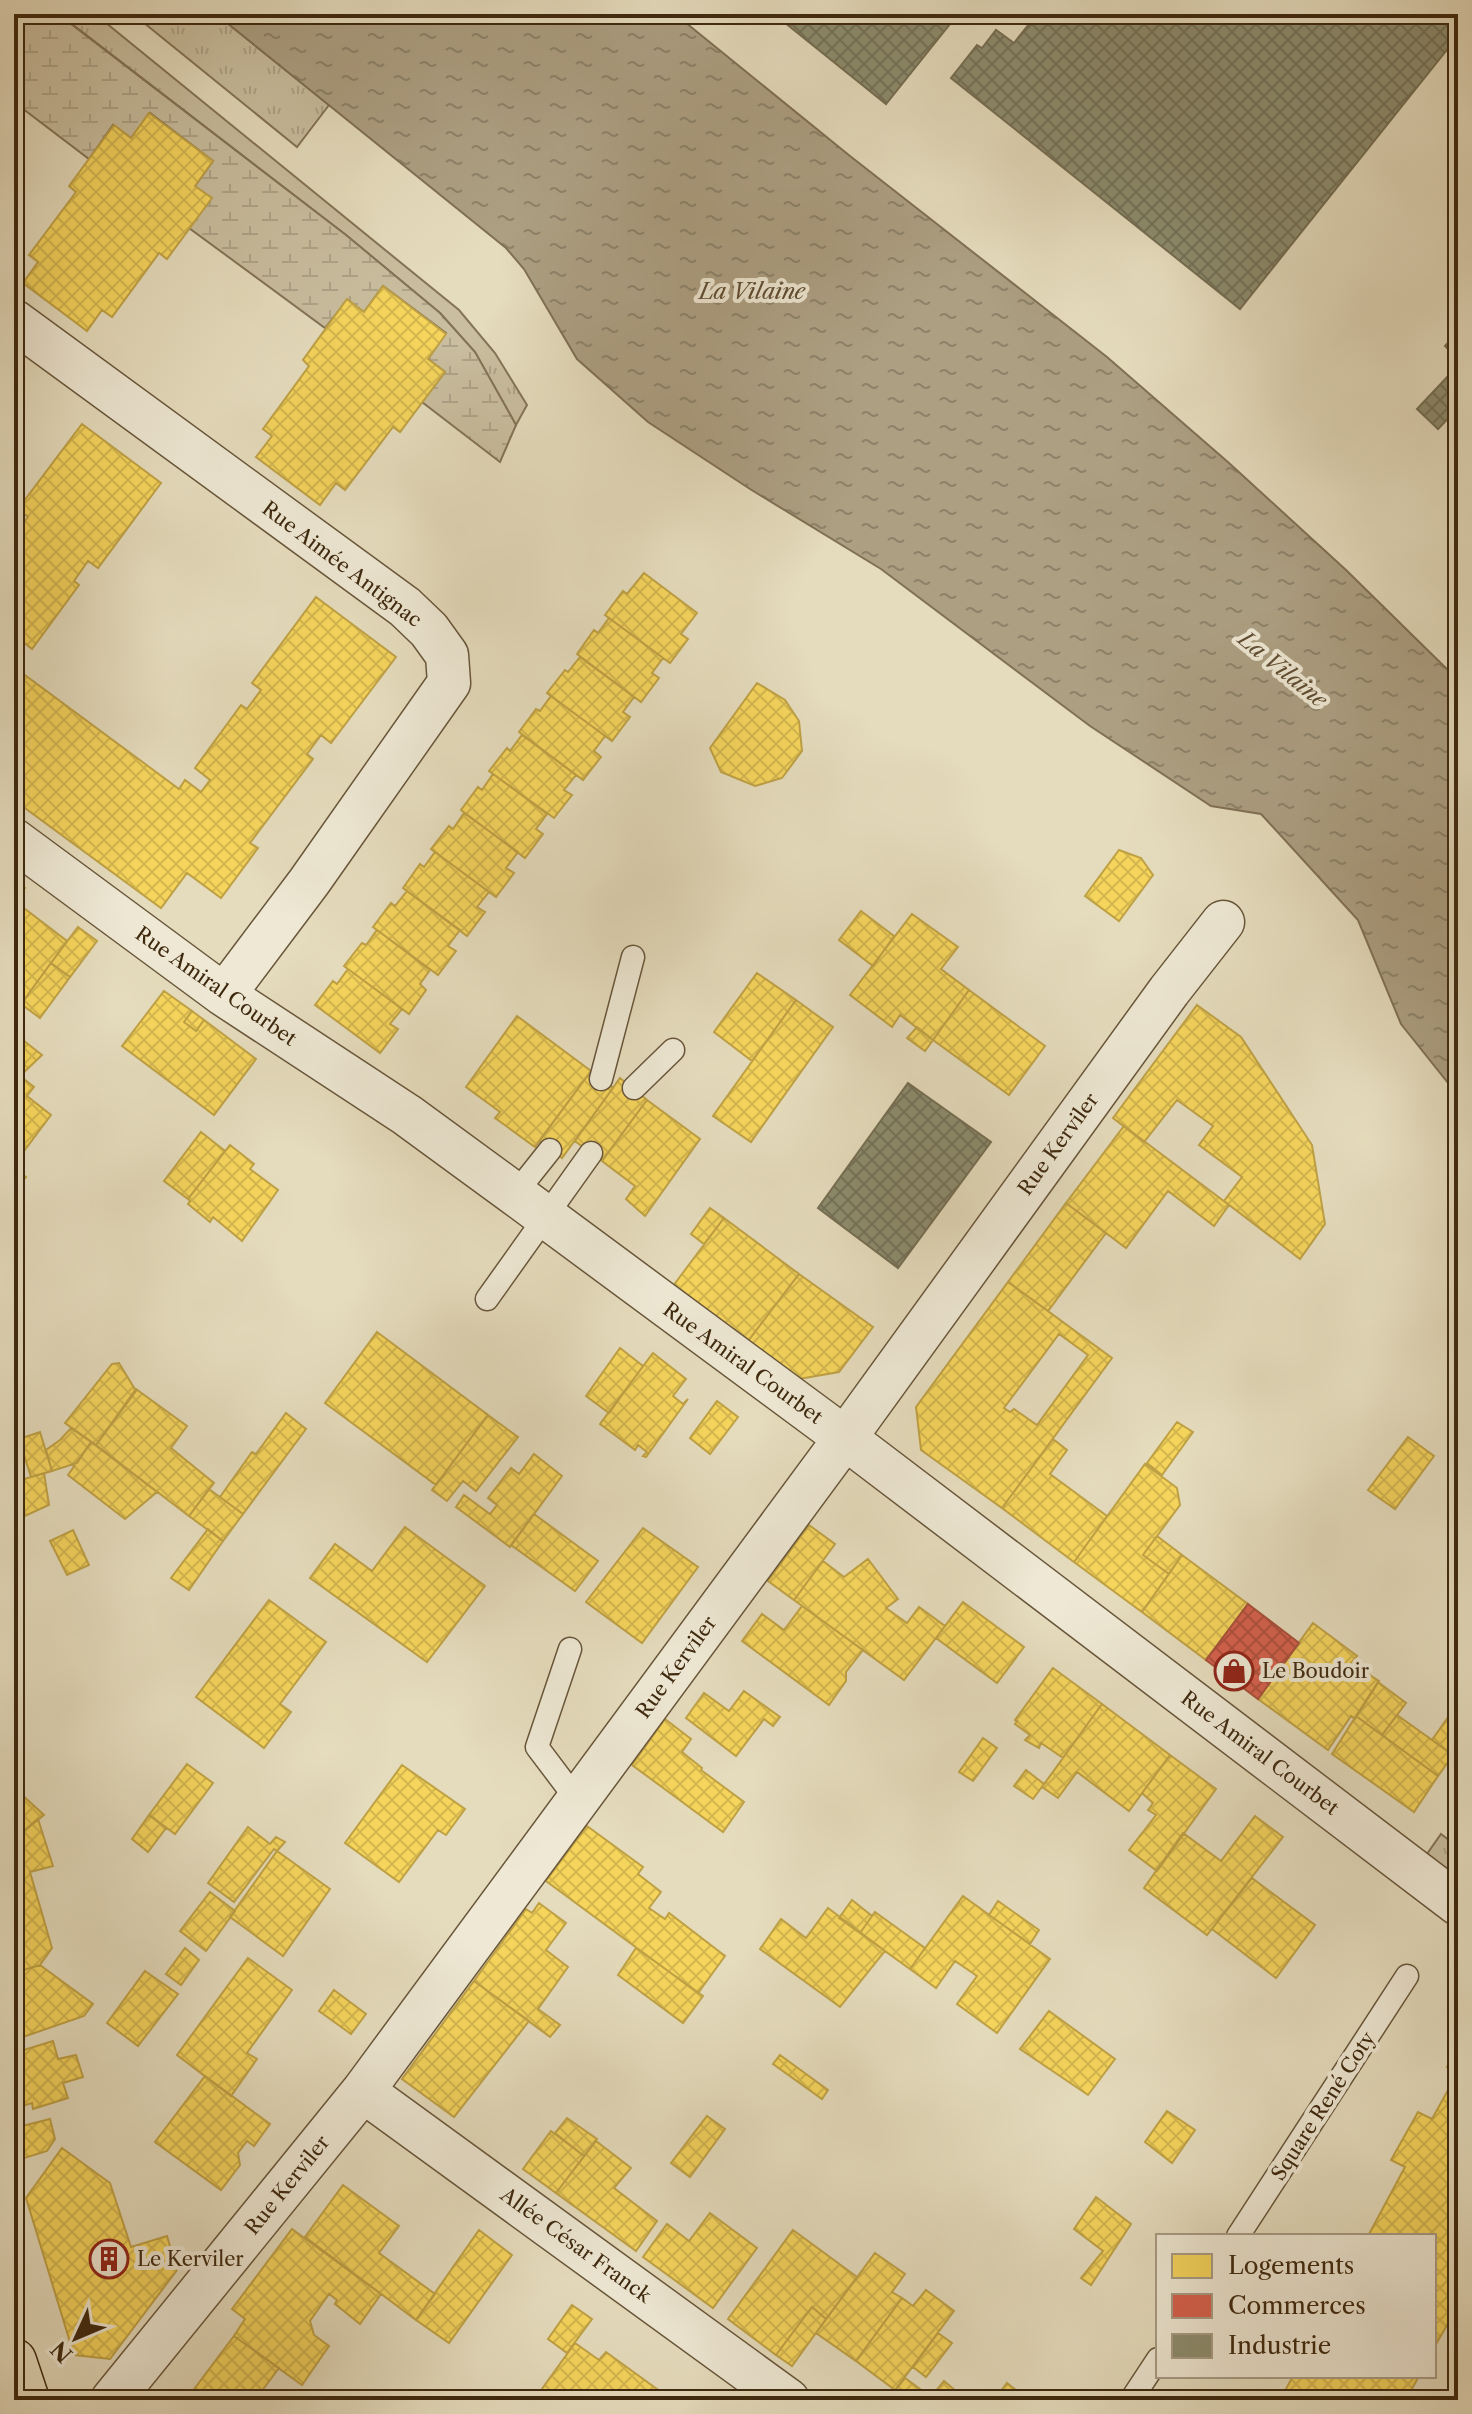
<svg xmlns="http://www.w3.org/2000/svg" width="1472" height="2414" viewBox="0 0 1472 2414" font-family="'Libre Caslon Text',serif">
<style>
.grass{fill:url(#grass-tufts);stroke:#847457;stroke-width:2}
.wetland{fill:url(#wetland-marsh);stroke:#847457;stroke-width:2}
.water{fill:url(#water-ripples);stroke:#807054;stroke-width:2}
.homes{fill:url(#homes-cross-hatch);stroke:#bfa145;stroke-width:2;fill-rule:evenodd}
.shops{fill:url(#shops-cross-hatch);stroke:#a8503a;stroke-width:2}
.industry{fill:url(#industry-cross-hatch);stroke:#756e52;stroke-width:2}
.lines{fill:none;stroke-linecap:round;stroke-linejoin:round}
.service-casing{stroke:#68563a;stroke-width:25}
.minor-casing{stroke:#68563a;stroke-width:45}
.primary-casing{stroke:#3e290f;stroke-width:47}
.service{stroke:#eee8d4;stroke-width:22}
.minor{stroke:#eee8d4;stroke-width:42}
.primary{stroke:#e5dcbd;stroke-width:44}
.labels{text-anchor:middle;stroke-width:8;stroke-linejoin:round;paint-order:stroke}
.street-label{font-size:20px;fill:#3e290f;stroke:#eee8d4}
.poi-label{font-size:20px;fill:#3e290f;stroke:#eee8d4;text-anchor:start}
.water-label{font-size:22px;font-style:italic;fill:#5f4c32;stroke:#eee8d4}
</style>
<defs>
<pattern id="grass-tufts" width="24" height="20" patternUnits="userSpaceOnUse" patternTransform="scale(2)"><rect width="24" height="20" fill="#c9be9f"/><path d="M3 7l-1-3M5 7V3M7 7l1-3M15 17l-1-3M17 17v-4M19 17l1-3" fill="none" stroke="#aea388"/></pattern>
<pattern id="wetland-marsh" width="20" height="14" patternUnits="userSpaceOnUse" patternTransform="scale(2)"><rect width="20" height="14" fill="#c9be9f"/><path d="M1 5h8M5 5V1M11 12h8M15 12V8" fill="none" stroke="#aea388"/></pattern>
<pattern id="water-ripples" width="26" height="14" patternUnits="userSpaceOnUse" patternTransform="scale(2)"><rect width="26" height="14" fill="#ac9f82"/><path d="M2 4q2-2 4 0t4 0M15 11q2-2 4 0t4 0" fill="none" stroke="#8d8269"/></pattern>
<pattern id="homes-cross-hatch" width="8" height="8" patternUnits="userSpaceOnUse" patternTransform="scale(2)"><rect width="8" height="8" fill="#f6d55c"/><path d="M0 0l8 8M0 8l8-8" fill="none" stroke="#d4b74f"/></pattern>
<pattern id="shops-cross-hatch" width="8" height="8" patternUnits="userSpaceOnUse" patternTransform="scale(2)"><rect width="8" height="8" fill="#d6604d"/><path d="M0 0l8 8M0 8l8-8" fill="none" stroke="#af4f3e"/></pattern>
<pattern id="industry-cross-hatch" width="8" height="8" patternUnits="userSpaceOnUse" patternTransform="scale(2)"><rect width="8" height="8" fill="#8c8c6e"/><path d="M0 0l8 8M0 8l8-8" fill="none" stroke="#747259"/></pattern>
</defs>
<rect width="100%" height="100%" fill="#e5dcbd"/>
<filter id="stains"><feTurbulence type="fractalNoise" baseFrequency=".0025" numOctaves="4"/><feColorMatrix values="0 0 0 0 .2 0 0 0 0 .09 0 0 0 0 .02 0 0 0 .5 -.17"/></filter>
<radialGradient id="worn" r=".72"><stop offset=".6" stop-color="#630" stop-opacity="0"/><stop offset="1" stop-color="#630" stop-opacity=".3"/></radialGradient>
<!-- grass -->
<path class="grass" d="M59 14H95L459 310 495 353 527 405 516 425 475 352 440 313 346 235Z
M133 14H216L329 105 297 147Z
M1441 1834 1458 1847V1904L1415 1871Z"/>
<!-- wetland -->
<path class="wetland" d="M14 14H58L346 235 440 313 475 352 516 425 500 462 422 402 445 372 428 359 446 333 383 286 364 312 347 300 325 328 189 228 195 186 213 161 150 113 131 138 113 125 89 159 14 102Z"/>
<!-- water -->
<path class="water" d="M216 14H675L850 156 1107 357 1229 463 1346 570 1458 680V1126L1448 1083 1401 1024 1358 920 1261 814 1211 806 1090 726 881 569 750 489 648 422 577 359 524 269 506 248Z"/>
<!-- homes -->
<path class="homes" d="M149 113 213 161 195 186 212 198 167 259 159 253 112 317 102 310 87 331 23 283 38 262 29 255 76 192 69 186 114 125 131 138Z
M383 286 446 334 428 359 445 372 400 432 393 427 345 490 336 483 320 505 256 457 272 436 263 429 309 366 303 360 347 299 364 312Z
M82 424 161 483 98 568 88 561 74 581 79 585 32 649 17 637 14 641V535L28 517 18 509Z
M644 573 697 613 681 634 688 639 670 663 605 615 623 591 627 594Z
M316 597 396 657 331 743 321 735 307 754 313 759 250 843 258 848 221 898 187 873 161 908 14 800V667L179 789 185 780 201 792 210 780 195 768 241 705 247 709 261 690 252 683Z
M609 618 663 658 652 673 659 678 641 702 577 654 594 630 598 633Z
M580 657 634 697 623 712 630 717 612 741 547 693 565 670 568 672Z
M757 683 785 700 799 721 802 751 782 778 755 786 721 772 710 748Z
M551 696 605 736 594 751 601 757 583 780 519 732 536 709 540 711Z
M522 735 576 775 564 790 572 795 554 818 489 771 507 748 510 751Z
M493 774 547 814 536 829 543 834 525 858 461 810 478 787 482 790Z
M464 813 518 852 506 868 514 873 496 897 431 849 449 826 453 829Z
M1119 850 1141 858 1153 875 1119 921 1085 896Z
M435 852 489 892 477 907 485 912 467 936 403 888 420 864 424 867Z
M14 880 25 888 14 902Z
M407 891 460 930 448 946 456 951 438 975 373 927 391 903 395 906Z
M16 902 67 941 21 1004 14 999V906Z
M861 911 894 936 873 966 839 940Z
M912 914 958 947 941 969 969 990 933 1040 900 1015 892 1027 850 995Z
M78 927 97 941 70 977 51 963Z
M377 930 430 970 420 984 426 990 409 1014 344 966 362 943 366 945Z
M51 963 70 977 40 1018 21 1004Z
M348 969 402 1009 390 1024 398 1029 380 1053 315 1005 333 981 337 984Z
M757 973 796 1000 752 1061 714 1032Z
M969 990 1045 1046 1009 1095 933 1040Z
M164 991 192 1011 184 1022 196 1031 204 1020 256 1059 214 1115 122 1046Z
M796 1000 833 1027 751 1142 713 1116Z
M1197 1005 1241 1037 1312 1145 1325 1224 1300 1259 1224 1201 1242 1177 1199 1145 1213 1126 1177 1100 1144 1142 1113 1118Z
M192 1011 204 1020 196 1031 184 1022Z
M517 1016 591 1071 535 1147 495 1118 500 1112 466 1087Z
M917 1027 933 1040 925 1051 907 1038Z
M14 1033 42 1055 20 1076 34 1087 27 1096 51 1115 24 1151 16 1145 14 1148Z
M591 1071 613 1088 562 1158 539 1141Z
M620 1078 647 1100 602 1161 575 1141Z
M647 1100 700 1139 645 1216 626 1199 635 1186 602 1161Z
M1124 1126 1229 1205 1214 1226 1168 1191 1126 1248 1066 1203Z
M201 1132 225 1151 188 1199 164 1181Z
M230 1145 254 1164 250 1169 278 1190 242 1241 213 1217 210 1222 188 1204 190 1201 188 1199Z
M14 1168 26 1177 14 1193Z
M1066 1203 1106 1233 1048 1311 1008 1282Z
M710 1208 724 1218 704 1244 691 1234Z
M724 1218 799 1274 748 1341 673 1286Z
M799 1274 873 1327 839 1372 799 1379 748 1341Z
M1008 1282 1112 1358 1002 1508 921 1450 916 1407ZM1059 1334 1088 1355 1037 1425 1014 1409 1010 1412 1004 1408Z
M377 1332 488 1415 436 1485 325 1403Z
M620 1348 643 1366 609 1413 586 1396Z
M653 1353 686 1379 673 1396 683 1404 688 1399 646 1457 643 1456 647 1452 638 1445 635 1450 600 1424Z
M119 1363 136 1391 96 1445 65 1423 112 1364Z
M136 1389 187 1426 171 1448 214 1483 189 1516 96 1445Z
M717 1401 738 1417 710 1454 690 1438Z
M286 1413 306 1429 243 1514 220 1497 252 1452 256 1454Z
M488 1415 518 1437 476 1491 463 1481 447 1501 432 1490Z
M1177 1422 1193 1432 1162 1475 1147 1463Z
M71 1428 91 1442 77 1463 52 1471 46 1450 60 1440Z
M40 1432 52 1471 31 1477 19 1439Z
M1408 1437 1434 1456 1395 1509 1368 1490Z
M1053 1439 1067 1450 1050 1474 1107 1516 1074 1562 1002 1508Z
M91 1442 157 1492 125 1519 68 1475Z
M534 1454 562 1476 510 1547 456 1507 464 1495 490 1514 497 1505 488 1498 511 1468 519 1474Z
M1145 1464 1177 1488 1180 1505 1143 1555 1169 1574 1142 1612 1074 1562Z
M44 1473 49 1505 14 1521V1482Z
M209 1489 243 1514 223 1541 189 1516Z
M534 1514 598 1561 575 1591 511 1545Z
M809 1525 835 1544 794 1600 768 1581Z
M405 1527 485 1586 427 1662 310 1578 335 1544 372 1571Z
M643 1528 698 1567 642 1643 586 1602Z
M208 1529 223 1541 189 1590 171 1578Z
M73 1530 89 1565 67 1575 50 1541Z
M1157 1536 1182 1555 1169 1574 1143 1555Z
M1182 1555 1248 1604 1206 1660 1142 1612Z
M868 1559 898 1599 886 1608 907 1623 919 1607 945 1626 904 1680 794 1600 823 1561 844 1577Z
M269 1600 326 1642 280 1704 291 1712 264 1748 196 1697Z
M963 1602 1024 1647 997 1683 936 1638Z
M802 1606 863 1650 846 1672V1681L829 1705 742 1641 762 1614 784 1630Z
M1313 1623 1357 1656 1351 1663 1379 1681 1355 1719 1351 1716 1328 1750 1258 1699Z
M1053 1668 1102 1704 1063 1758 1041 1743 1039 1748 1025 1740 1030 1735 1015 1724 1017 1721 1015 1720Z
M1378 1682 1406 1703 1382 1735 1356 1716Z
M744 1691 780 1717 773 1726 764 1719 736 1756 686 1718 704 1693 729 1711Z
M1458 1703V1748L1453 1755 1432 1740Z
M1102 1704 1170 1755 1129 1811 1077 1772 1058 1798 1042 1787Z
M1397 1715 1453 1755 1438 1776 1382 1735Z
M1356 1716 1438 1776 1414 1812 1332 1754Z
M665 1719 691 1739 682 1752 702 1768 701 1770 744 1802 723 1832 632 1765Z
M983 1738 997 1748 973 1781 959 1772Z
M1170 1755 1216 1789 1157 1871 1129 1850 1156 1815 1148 1810 1153 1803 1142 1793Z
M187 1764 213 1783 175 1834 149 1815Z
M402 1765 465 1809 446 1835 438 1830 399 1882 345 1843Z
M1026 1770 1044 1784 1033 1799 1014 1786Z
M14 1773 20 1793 44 1815 14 1839Z
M149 1815 166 1828 148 1852 132 1839Z
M1255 1816 1283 1837 1207 1935 1144 1888 1183 1833 1221 1861Z
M38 1819 53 1866 30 1872 52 1948 40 1965 14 1973V1839Z
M587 1826 643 1867 638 1874 661 1892 649 1908 665 1919 669 1913 725 1956 698 1993 546 1881Z
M248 1827 270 1844 276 1837 285 1842 277 1851 274 1849 234 1902 208 1883Z
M277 1851 330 1889 283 1956 230 1917Z
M1252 1878 1315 1925 1276 1978 1212 1929Z
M210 1892 235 1911 206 1951 180 1931Z
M963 1896 1050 1959 997 2033 957 2004 977 1976 955 1961 936 1988 910 1969Z
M852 1900 872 1916 860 1933 839 1918Z
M998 1901 1039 1930 1030 1944 989 1915Z
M539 1903 566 1923 546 1950 568 1967 538 2009 560 2025 550 2037 474 1981 526 1909 532 1913Z
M828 1908 885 1951 840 2007 760 1949 781 1919 806 1938Z
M875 1912 925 1948 910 1969 860 1933Z
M185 1948 199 1960 181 1985 166 1974Z
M636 1948 703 1996 683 2023 618 1975Z
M248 1958 292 1990 247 2053 257 2059 231 2096 177 2055Z
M40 1965 93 2004 84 2016 14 2040V1973Z
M145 1971 178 1994 138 2046 107 2023Z
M474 1981 529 2021 454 2117 402 2079Z
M334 1990 366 2014 351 2034 319 2011Z
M1049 2011 1115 2059 1088 2095 1020 2049Z
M53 2041 58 2059 76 2055 83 2077 63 2083 68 2098 33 2109 32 2103 19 2107 14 2090V2053Z
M1458 2047V2321L1451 2318 1434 2348V2236H1368L1405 2167 1391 2160 1418 2112 1432 2119 1458 2072 1447 2067Z
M780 2055 828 2090 822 2099 773 2064Z
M205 2076 270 2124 254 2146 247 2141 238 2153 240 2165 221 2190 155 2142Z
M1167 2111 1195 2130 1172 2163 1145 2142Z
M707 2116 725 2129 690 2177 671 2163Z
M567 2118 597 2139 584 2156 555 2133Z
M50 2119 55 2139 47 2151 15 2161 14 2128Z
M551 2131 584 2156 556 2193 523 2169Z
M596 2141 631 2168 614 2188 657 2221 636 2251 556 2193Z
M62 2148 110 2183 131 2247 167 2236 177 2270 110 2359 74 2355 26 2198Z
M343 2185 399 2226 379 2253 435 2294 416 2320 305 2237Z
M1096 2197 1131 2224 1091 2285 1081 2278 1103 2251 1074 2229Z
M710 2213 757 2248 713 2308 643 2257 667 2224 689 2241Z
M292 2229 381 2294 360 2324 335 2304 337 2300 329 2294 310 2321 314 2335 329 2346 302 2385 234 2336 245 2319 232 2309Z
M479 2230 512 2255 449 2343 416 2320Z
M793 2230 857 2277 826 2319 812 2307 776 2355 728 2319Z
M875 2253 905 2274 892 2292 902 2298 856 2361 816 2333Z
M926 2290 954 2311 895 2390 856 2361 902 2298 913 2306Z
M572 2305 592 2319 567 2353 548 2339Z
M812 2307 826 2319 792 2366 776 2355Z
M938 2333 952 2343 926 2377 913 2367Z
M234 2336 279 2368 255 2400H186Z
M575 2343 599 2360 606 2352 661 2392 655 2400H534Z
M1293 2376H1419L1406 2400H1280Z
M905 2378 931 2397 944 2381 963 2397 962 2400H888Z
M1007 2383 1020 2393 1015 2400H994Z"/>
<!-- shops -->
<path class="shops" d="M1248 1604 1299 1643 1258 1699 1206 1660Z"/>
<!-- industry -->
<path class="industry" d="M774 14H958L886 104Z
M1037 14H1458V36L1240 309 951 78 977 45 982 48 996 30 1014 43Z
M1458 332V359L1445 346Z
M1451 373 1458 380V408L1438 429 1417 409Z
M908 1083 991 1142 898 1268 818 1208Z"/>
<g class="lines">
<!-- service casing -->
<g class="service-casing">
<path id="service" d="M601 1079 633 957
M634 1088 673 1050
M515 1194 550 1150
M487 1299 591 1153
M570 1649 537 1747 577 1800
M1238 2236 1407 1976
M1131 2400 1158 2359"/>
</g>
<!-- minor casing -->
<g class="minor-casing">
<path id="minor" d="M14 321 405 607 429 630 447 655 449 683 309 882 224 995
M14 840 224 995 407 1115 515 1194 845 1438 1458 1904
M363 2091 788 2400
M112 2400 363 2091 845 1438 1169 991 1223 922"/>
</g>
<!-- primary casing -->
<g class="primary-casing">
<path id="primary" d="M14 2361 27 2400"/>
</g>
<!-- service -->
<use href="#service" class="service"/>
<!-- minor -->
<use href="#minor" class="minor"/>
<!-- primary -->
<use href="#primary" class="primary"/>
</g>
<!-- icons -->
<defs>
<g id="shop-ring" transform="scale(2)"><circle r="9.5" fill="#eee8d4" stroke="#8f2418" stroke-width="1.5"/><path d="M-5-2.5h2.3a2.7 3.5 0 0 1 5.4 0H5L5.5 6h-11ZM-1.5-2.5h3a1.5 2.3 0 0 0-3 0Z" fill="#8f2418"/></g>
<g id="building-ring" transform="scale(2)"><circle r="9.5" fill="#eee8d4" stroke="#8f2418" stroke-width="1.5"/><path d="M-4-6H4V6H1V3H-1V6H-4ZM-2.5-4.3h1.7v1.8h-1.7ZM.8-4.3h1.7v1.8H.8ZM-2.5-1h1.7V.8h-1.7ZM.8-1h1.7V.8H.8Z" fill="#8f2418"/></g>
</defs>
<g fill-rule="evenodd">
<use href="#shop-ring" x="1234" y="1671"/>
<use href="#building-ring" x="109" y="2259"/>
</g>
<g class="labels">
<!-- street labels -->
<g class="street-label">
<text transform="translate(342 564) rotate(37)" y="7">Rue Aimée Antignac</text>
<text transform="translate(216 986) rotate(35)" y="7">Rue Amiral Courbet</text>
<text transform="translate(1058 1144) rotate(-54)" y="7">Rue Kerviler</text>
<text transform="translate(743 1363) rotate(36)" y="7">Rue Amiral Courbet</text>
<text transform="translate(676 1667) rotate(-54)" y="7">Rue Kerviler</text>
<text transform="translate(1260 1753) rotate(37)" y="7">Rue Amiral Courbet</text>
<text transform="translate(1323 2106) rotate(-57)" y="7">Square René Coty</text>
<text transform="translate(287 2185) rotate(-51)" y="7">Rue Kerviler</text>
<text transform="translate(576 2245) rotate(36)" y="7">Allée César Franck</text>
</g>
<!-- poi labels -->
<g class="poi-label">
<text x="1262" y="1678">Le Boudoir</text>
<text x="137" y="2266">Le Kerviler</text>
</g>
<!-- water labels -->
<g class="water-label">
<text x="752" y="299">La Vilaine</text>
<text transform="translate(1283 669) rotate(39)" y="8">La Vilaine</text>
</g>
</g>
<!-- margin -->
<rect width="1472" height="2414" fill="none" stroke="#e5dcbd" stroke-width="48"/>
<rect x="16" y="16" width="1440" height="2382" fill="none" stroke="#3e290f" stroke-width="4"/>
<rect x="24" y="24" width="1424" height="2366" fill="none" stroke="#3e290f" stroke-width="2"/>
<!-- legend -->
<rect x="1156" y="2234" width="280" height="144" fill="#eee8d4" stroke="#a89c85" stroke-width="2"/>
<rect x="1172" y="2254" width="40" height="24" fill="#f6d55c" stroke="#a89c85" stroke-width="2"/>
<text x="1228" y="2274" font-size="24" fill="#3e290f">Logements</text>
<rect x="1172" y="2294" width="40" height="24" fill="#d6604d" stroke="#a89c85" stroke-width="2"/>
<text x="1228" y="2314" font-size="24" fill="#3e290f">Commerces</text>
<rect x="1172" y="2334" width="40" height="24" fill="#8c8c6e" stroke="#a89c85" stroke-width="2"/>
<text x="1228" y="2354" font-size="24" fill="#3e290f">Industrie</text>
<!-- north arrow -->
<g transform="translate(76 2338) rotate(226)" stroke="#eee8d4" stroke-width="6" paint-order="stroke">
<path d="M0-6L14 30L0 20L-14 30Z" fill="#3e290f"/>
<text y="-12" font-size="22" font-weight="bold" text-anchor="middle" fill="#3e290f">N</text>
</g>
<rect width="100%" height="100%" filter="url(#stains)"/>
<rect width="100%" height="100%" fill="url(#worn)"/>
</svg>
